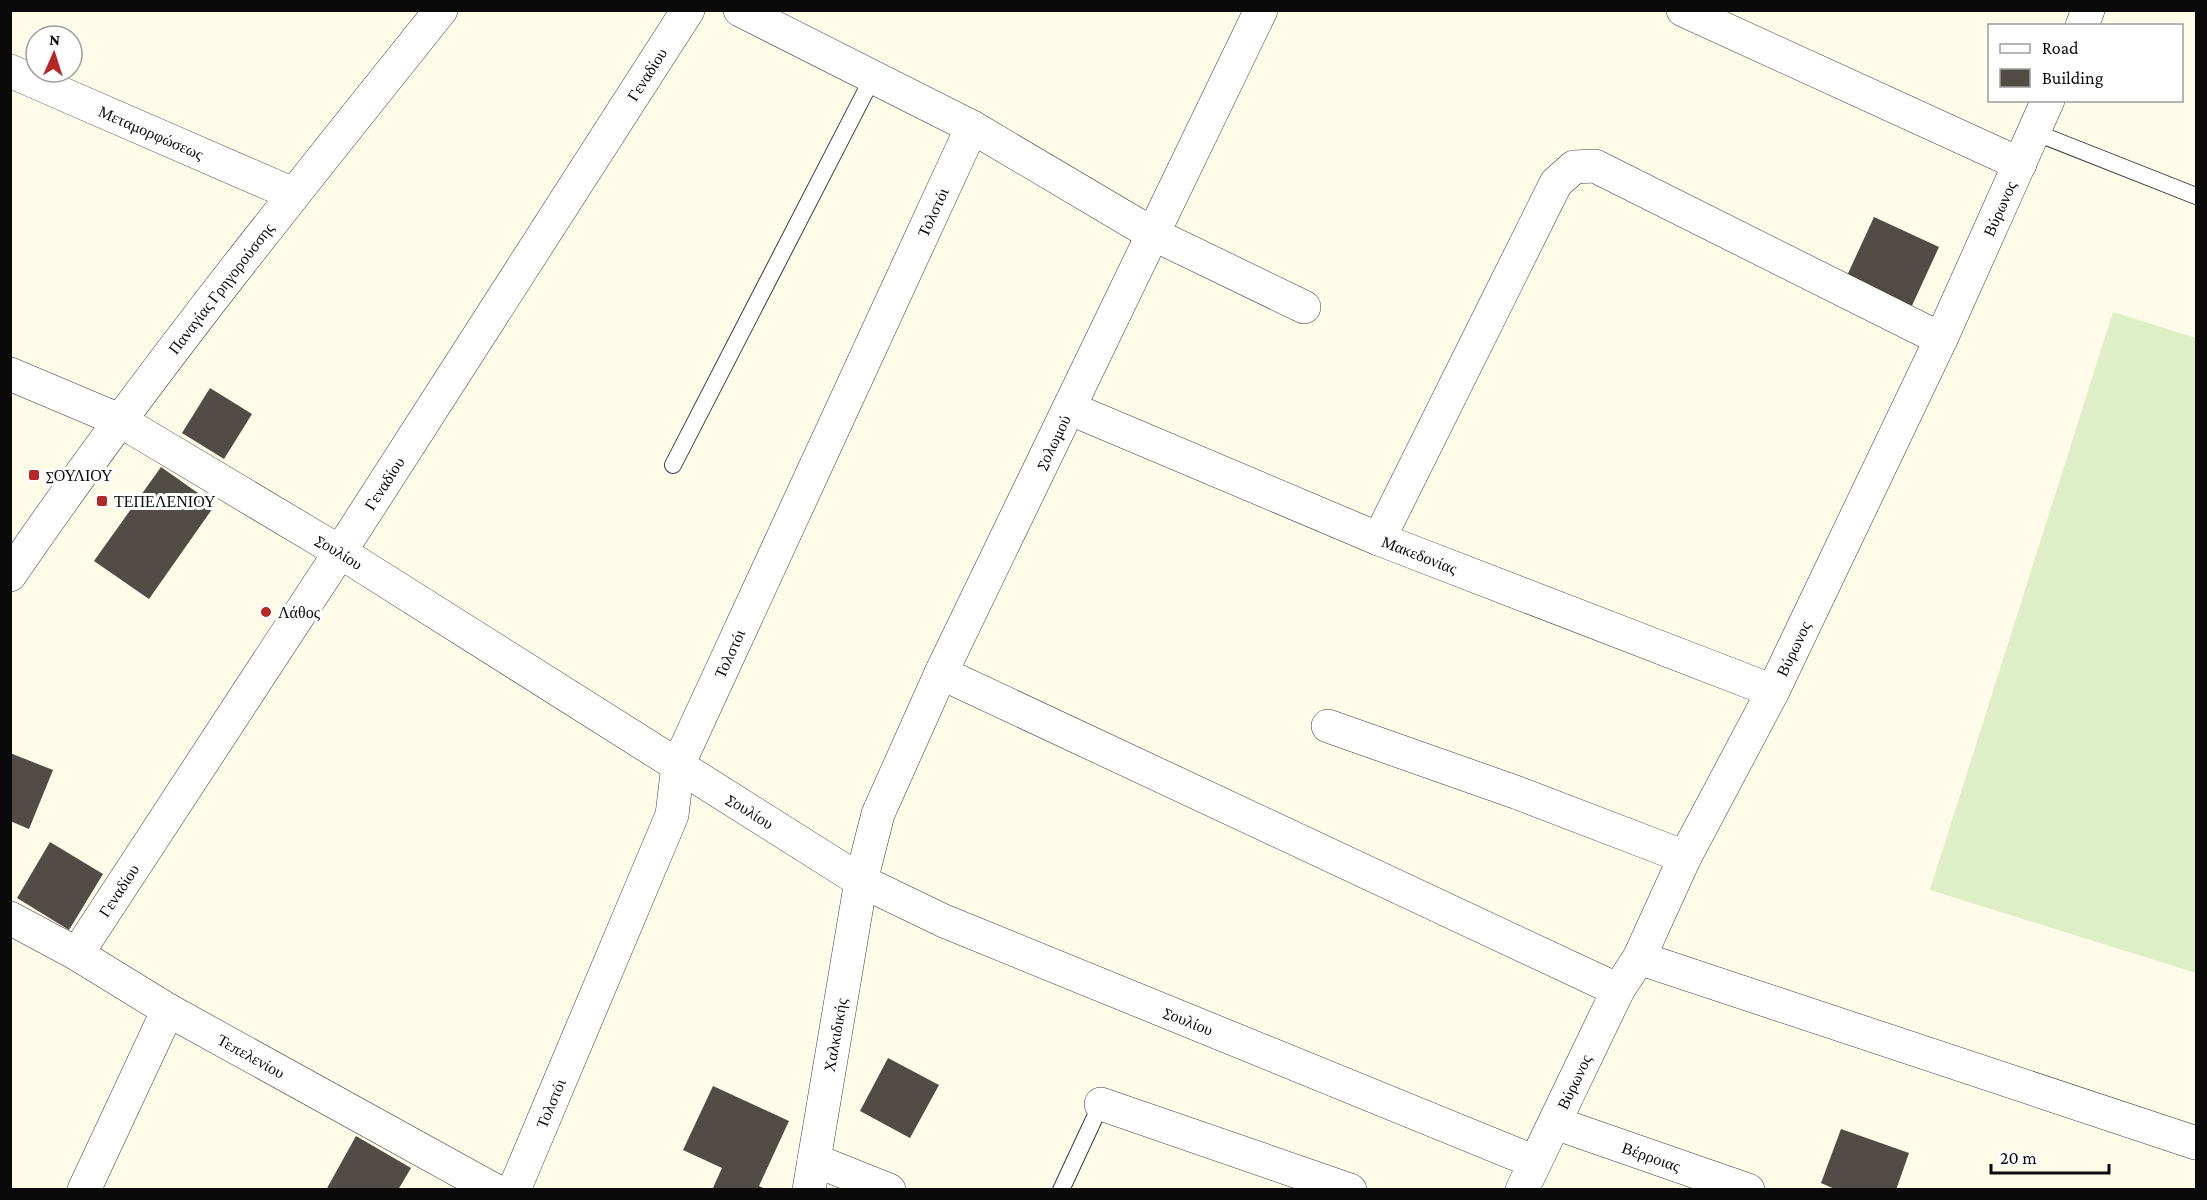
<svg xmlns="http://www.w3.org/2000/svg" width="2207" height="1200" viewBox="0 0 2207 1200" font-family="'Crimson Pro',serif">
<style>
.pitch{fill:#deeec6}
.building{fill:#524c47}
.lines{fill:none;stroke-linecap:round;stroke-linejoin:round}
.service-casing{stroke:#3d3d3d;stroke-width:18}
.minor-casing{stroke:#3d3d3d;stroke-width:34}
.tertiary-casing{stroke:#3d3d3d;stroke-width:34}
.service{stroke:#fff;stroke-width:16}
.minor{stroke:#fff;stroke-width:33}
.tertiary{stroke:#fff;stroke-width:33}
.poi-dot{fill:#b52829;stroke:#fff;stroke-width:2}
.labels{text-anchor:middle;stroke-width:6;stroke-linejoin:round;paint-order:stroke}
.street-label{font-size:16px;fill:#0a0a0a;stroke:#fff}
.poi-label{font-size:16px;fill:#0a0a0a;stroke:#fff;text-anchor:start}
</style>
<rect width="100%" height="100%" fill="#fefbe8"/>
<!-- pitch -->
<path class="pitch" d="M2113 312 2196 338V973L1930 890Z"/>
<!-- building -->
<path class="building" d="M1874 217 1939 247 1910 310 1845 280Z
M210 388 252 414 224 459 182 433Z
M161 467 215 505 149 599 94 561Z
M10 753 53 770 29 829 10 821Z
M50 842 103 874 69 930 17 898Z
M888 1058 939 1085 910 1138 860 1111Z
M713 1086 789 1121 759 1186 767 1190H712L722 1168 683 1150Z
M1841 1129 1909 1153 1896 1190H1837L1821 1183Z
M356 1136 411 1168 398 1190H326Z"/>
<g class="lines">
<!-- service casing -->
<g class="service-casing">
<path id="service" d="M2034 132 2196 196
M673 465 873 77
M1061 1190 1101 1104"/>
</g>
<!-- minor casing -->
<g class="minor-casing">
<g id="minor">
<path d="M740 10 972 127 1151 233 1304 307"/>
<path id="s1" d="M1261 10 941 673 878 814 861 881 944 921 1535 1162"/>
<path d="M1683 10 2020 164"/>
<path d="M2082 26 2088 10"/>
<path id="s2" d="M10 71 293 194"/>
<path id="s3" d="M1069 408 1379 539 1773 691"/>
<path d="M1379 539 1556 183 1574 167 1595 166 1941 339"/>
<path d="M941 673 1618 990"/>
<path d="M1328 726 1518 793 1685 857"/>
<path id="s4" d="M10 918 77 954 168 1010 494 1190"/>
<path id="s5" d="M77 954 340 552 688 10"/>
<path d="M1639 958 2196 1143"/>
<path d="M1101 1104 1350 1190"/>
<path id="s6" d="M1555 1123 1748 1190"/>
<path d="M814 1160 889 1190"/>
<path d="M84 1190 168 1010"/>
<path id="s7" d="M514 1190 672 815 678 765 972 127"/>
<path id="s8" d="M1522 1190 1618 990 1639 958 1685 857 1773 691 1941 339 2048 100"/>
</g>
</g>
<!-- tertiary casing -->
<g class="tertiary-casing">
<g id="tertiary">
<path id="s9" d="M10 374 119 420 340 552 861 881 809 1190"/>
<path id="s10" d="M10 575C144 379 293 195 441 10"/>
</g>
</g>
<!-- service -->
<use href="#service" class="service"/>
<!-- minor -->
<use href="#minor" class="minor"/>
<!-- tertiary -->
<use href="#tertiary" class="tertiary"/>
</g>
<!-- markers -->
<g class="poi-dot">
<rect x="28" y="469" width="12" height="12" rx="3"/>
<rect x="96" y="495" width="12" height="12" rx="3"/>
<circle cx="266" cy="612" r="6"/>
</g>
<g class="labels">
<!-- street labels -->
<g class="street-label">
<text dy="6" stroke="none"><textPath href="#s5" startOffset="1048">Γεναδίου</textPath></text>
<text dy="6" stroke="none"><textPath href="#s2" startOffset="154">Μεταμορφώσεως</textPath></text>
<text dy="6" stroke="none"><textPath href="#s8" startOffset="1092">Βύρωνος</textPath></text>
<text dy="6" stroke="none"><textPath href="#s7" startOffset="1066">Τολστόι</textPath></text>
<text dy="6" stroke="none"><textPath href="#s10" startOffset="356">Παναγίας Γρηγορούσσης</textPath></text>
<text transform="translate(1053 442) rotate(-64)" y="6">Σολωμού</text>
<text dy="6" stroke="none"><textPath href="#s5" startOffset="562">Γεναδίου</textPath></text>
<text dy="6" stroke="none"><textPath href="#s9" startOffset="375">Σουλίου</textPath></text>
<text dy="6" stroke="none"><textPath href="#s3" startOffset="380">Μακεδονίας</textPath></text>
<text dy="6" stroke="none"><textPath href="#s8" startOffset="606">Βύρωνος</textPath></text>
<text dy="6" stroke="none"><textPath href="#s7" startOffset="580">Τολστόι</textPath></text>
<text dy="6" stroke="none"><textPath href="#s9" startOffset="861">Σουλίου</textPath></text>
<text dy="6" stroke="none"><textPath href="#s5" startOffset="76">Γεναδίου</textPath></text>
<text dy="6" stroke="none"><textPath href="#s1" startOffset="1316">Σουλίου</textPath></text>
<text transform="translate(835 1035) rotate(-80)" y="6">Χαλκιδικής</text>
<text dy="6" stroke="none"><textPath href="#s4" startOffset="278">Τεπελενίου</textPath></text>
<text dy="6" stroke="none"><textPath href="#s8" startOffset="120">Βύρωνος</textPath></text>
<text dy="6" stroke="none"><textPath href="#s7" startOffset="94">Τολστόι</textPath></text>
<text dy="6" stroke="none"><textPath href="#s6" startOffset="102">Βέρροιας</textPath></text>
</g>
<!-- poi labels -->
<g class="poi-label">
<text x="46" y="481">ΣΟΥΛΙΟΥ</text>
<text x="114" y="507">ΤΕΠΕΛΕΝΙΟΥ</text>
<text x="278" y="618">Λάθος</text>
</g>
</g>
<!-- border -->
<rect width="2207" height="1200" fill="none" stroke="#0a0a0a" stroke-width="24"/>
<!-- legend -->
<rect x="1988" y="24" width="195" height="78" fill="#ffffff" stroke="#9d9d9d" stroke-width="1.5"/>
<rect x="2000" y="44" width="30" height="9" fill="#ffffff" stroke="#9d9d9d" stroke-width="1.5"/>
<text x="2042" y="54" font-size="18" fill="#0a0a0a">Road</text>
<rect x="2000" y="69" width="30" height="18" fill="#524c47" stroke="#9d9d9d" stroke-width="1.5"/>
<text x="2042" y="84" font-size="18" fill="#0a0a0a">Building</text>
<!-- north arrow -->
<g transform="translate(54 54) rotate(3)"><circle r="28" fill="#ffffff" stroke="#9d9d9d" stroke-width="1.5"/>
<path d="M0-4.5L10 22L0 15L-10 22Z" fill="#b52829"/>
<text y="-9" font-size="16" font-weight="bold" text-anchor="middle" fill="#0a0a0a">N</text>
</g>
<!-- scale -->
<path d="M1991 1164v9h118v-9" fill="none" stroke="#0a0a0a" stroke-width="3"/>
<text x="2000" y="1164" font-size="18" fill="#0a0a0a" stroke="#ffffff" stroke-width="4.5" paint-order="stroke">20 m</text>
</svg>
